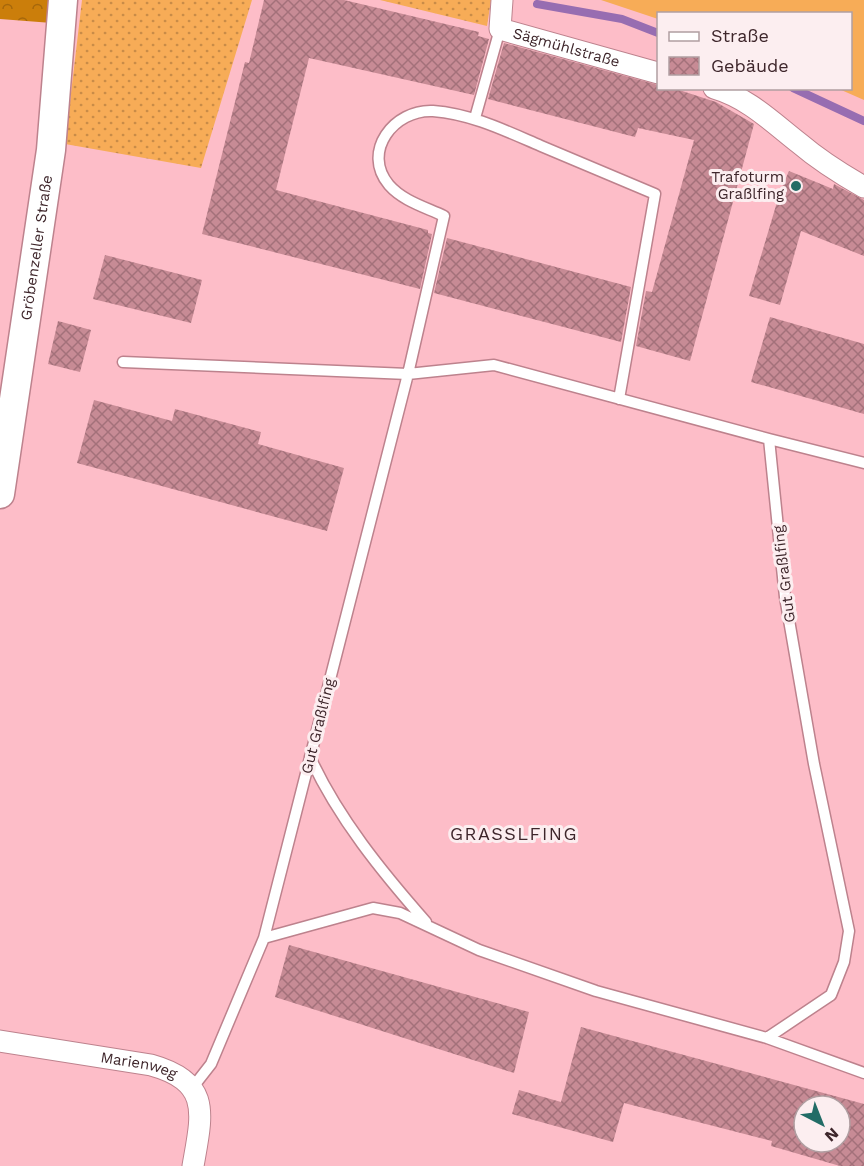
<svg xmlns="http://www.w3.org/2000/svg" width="864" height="1166" viewBox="0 0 864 1166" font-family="'Work Sans',sans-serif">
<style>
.grass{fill:url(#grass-dots)}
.forest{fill:url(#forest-crowns)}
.garden{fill:#f7ac57}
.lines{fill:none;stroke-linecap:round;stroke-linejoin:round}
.stream{stroke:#976db1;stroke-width:8}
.building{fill:url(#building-cross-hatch);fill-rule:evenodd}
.lane-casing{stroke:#bd828d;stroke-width:13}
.street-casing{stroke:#bd828d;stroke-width:23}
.secondary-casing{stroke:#bd828d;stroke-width:31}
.lane{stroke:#fff;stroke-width:10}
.street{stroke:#fff;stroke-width:21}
.secondary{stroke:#fff;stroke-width:28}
.poi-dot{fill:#226c66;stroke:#fceef0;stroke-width:2}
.labels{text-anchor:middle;stroke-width:6;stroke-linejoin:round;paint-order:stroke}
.street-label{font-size:15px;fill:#3e262b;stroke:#fceef0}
.poi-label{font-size:15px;fill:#3e262b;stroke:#fceef0;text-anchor:end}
.quarter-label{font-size:18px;letter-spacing:1.5px;fill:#3e262b;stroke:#fceef0}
</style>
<defs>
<pattern id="grass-dots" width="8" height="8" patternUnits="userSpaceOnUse" patternTransform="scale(1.5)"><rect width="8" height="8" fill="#f7ac57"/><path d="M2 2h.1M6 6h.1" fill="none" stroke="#c98c48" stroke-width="1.8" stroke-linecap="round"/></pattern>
<pattern id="forest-crowns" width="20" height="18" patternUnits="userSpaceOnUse" patternTransform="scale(1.5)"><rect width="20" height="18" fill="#cb7e0b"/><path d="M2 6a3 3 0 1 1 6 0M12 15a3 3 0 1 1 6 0" fill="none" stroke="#a6670b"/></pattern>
<pattern id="building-cross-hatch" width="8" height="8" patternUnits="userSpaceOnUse" patternTransform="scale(1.5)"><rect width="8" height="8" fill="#c78b95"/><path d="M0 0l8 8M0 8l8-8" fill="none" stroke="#a3717a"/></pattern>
</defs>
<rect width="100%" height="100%" fill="#fdbdc8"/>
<!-- grass -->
<path class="grass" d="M82 0H252L201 168 65 144Z
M380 0H491L487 26Z"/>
<!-- forest -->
<path class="forest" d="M0 0H53L52 23 0 19Z"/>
<!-- garden -->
<path class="garden" d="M601 0H864V100L839 89 850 88V14H658V19Z"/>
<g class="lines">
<!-- stream -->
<path class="stream" d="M537 4 622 19 658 33
M793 88 864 121"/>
</g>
<!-- building -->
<path class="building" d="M264 0H344L479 32 478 36 489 39 474 95 309 58 276 190 428 230V233L432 234 420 289 202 234 245 62 249 63Z
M504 43 658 85V88H673L716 102 754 124 690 361 636 346 646 291 652 292 694 140 638 128 635 137 488 99Z
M789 171 833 189 834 184 864 200V256L801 231 780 305 749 296 780 192Z
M447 238 631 287 621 342 434 293Z
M105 255 202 280 191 323 93 299Z
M770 317 864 344V414L751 382Z
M58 321 91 330 80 372 48 364Z
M94 400 172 421 175 409 261 432 258 444 344 468 327 531 77 463Z
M289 945 529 1012 514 1073 275 997Z
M581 1027 864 1104V1166H840L771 1146 772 1141 624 1103 613 1142 512 1114 519 1090 561 1102ZM804 1106H840V1142H804Z"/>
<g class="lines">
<!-- lane casing -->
<g class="lane-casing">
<path id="lane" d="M475 118 500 29
M123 362 408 374 494 365 769 439 785 597 814 764 849 931 844 962 831 995 767 1038
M769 439 864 463
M310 757C338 818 382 872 426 922
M264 938 373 908 400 913 479 950 596 991 767 1038 864 1073
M193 1087 211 1064 264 938 408 374 444 216C425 207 403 201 389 185 361 152 394 109 433 111 472 114 506 131 541 146 579 162 617 178 655 194L619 399"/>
</g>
<!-- street casing -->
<g class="street-casing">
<g id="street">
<path id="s1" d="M502 0 500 29 658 73"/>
<path d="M714 88C748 98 771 121 799 143 819 160 841 174 864 187"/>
<path id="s2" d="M0 1041 151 1065C212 1082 202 1114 193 1166"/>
</g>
</g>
<!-- secondary casing -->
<g class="secondary-casing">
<g id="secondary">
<path id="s3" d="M0 494 51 150 63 0"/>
</g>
</g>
<!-- lane -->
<use href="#lane" class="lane"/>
<!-- street -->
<use href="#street" class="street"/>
<!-- secondary -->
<use href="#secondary" class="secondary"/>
</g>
<!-- markers -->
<circle class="poi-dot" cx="796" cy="186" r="6"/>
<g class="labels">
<!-- street labels -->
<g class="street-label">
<text dy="5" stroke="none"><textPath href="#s1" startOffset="98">Sägmühlstraße</textPath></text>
<text dy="5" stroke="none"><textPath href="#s3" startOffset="249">Gröbenzeller Straße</textPath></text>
<text transform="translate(784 574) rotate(-97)" y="5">Gut Graßlfing</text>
<text transform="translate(318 726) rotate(-76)" y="5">Gut Graßlfing</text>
<text dy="5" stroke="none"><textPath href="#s2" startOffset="141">Marienweg</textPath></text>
</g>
<!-- poi labels -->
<g class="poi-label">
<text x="784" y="182">Trafoturm<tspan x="784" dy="17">Graßlfing</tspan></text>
</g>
<!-- quarter labels -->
<g class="quarter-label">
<text x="514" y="840">GRASSLFING</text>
</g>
</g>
<!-- legend -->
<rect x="657" y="12" width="195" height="78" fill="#fceef0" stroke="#b09ea1" stroke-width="1.5"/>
<rect x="669" y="32" width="30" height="9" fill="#ffffff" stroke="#b09ea1" stroke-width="1.5"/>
<text x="711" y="42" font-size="18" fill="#3e262b">Straße</text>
<rect x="669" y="57" width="30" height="18" fill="url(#building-cross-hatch)" stroke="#b09ea1" stroke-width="1.5"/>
<text x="711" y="72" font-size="18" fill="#3e262b">Gebäude</text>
<!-- north arrow -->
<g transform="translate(822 1124) rotate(138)"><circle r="28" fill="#fceef0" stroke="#b09ea1" stroke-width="1.5"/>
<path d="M0-4.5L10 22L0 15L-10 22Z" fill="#226c66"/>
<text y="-9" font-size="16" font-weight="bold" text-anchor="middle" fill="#3e262b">N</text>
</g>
</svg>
